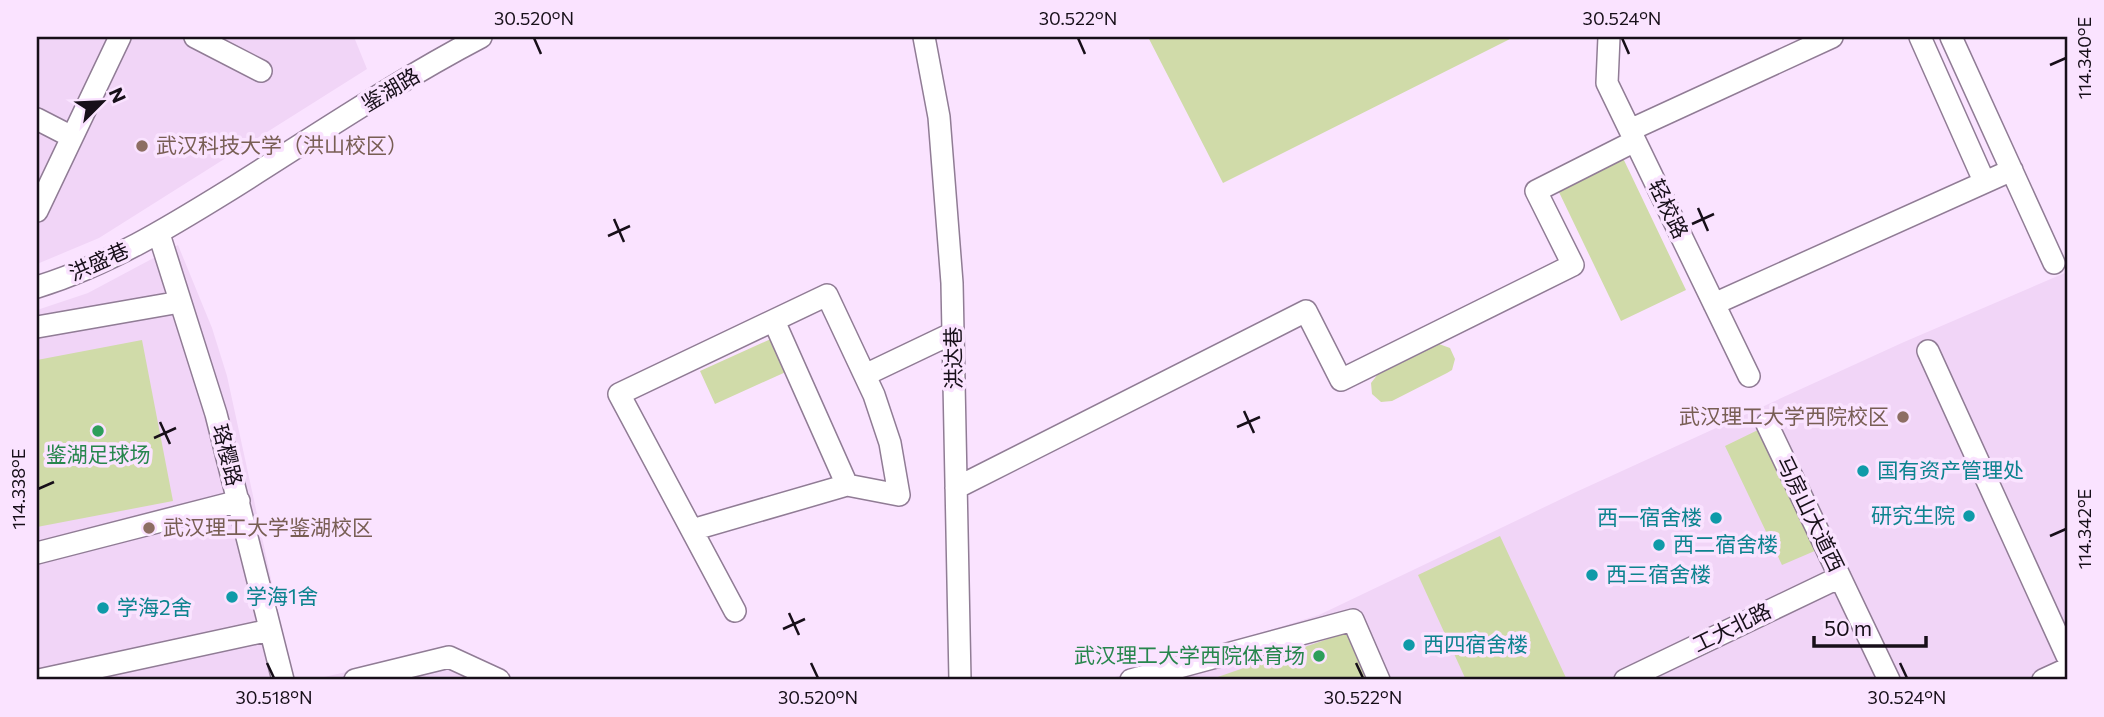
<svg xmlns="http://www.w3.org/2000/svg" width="2104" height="717" viewBox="0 0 2104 717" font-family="Commissioner,'Noto Sans SC',sans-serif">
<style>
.built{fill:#f1d5f7}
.green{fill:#d0dba9}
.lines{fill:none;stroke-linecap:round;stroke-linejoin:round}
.minor-casing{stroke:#907c95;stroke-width:24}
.minor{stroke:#fff;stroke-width:21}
.ticks{fill:none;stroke:#170f19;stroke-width:2.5}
.education-dot{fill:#8d6e63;stroke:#fae3ff;stroke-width:2.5}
.leisure-dot{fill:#2e9e5b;stroke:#fae3ff;stroke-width:2.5}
.culture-dot{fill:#0f9aa8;stroke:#fae3ff;stroke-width:2.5}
.labels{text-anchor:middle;stroke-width:7;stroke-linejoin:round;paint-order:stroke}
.street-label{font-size:21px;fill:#170f19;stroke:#fae3ff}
.education-label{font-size:21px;fill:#785e54;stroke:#fae3ff;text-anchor:start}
.leisure-label{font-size:21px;fill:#27864d;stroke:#fae3ff}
.culture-label{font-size:21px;fill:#0d838f;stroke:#fae3ff;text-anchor:start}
.neatline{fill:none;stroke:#170f19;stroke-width:2.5}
.ticks-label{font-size:18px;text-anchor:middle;fill:#170f19}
</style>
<rect width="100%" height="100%" fill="#fae3ff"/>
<!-- built -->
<path class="built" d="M37 37H354L367 69 99 238 37 264Z
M178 245 212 328 227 376 293 680H37V310L88 293Z
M2067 272V680H1105L1319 615 1576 492 1904 342Z
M443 650 509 680H311Z"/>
<!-- green -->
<path class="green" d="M1148 37H1514L1223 183Z
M1622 156 1686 290 1621 321 1557 188Z
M773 338 788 371 715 404 700 371Z
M142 340 173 501 37 527V360Z
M1439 344 1450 348 1455 359 1452 370 1447 373 1392 401 1381 402 1372 394 1371 383 1378 374Z
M1760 429 1817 550 1782 565 1725 446Z
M1500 536 1567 680H1466L1418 575Z
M1348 632 1369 680H1209Z"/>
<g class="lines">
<!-- minor casing -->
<g class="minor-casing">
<path id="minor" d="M195 37 261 71
M924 37 939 117 952 283 960 680
M1609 37 1607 83 1749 376
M1920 37 1984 181
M1951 37 2054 263
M37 119 72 137
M1630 130 1832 37
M37 211 120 37
M159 234 216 414 283 680
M37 287C108 265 168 228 231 189 314 137 395 82 481 37
M1714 304 2012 170
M774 321 847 485
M37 327 180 302
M1928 351 2067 656
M865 375 953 333
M1767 424 1889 680
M956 488 1306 311 1341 380 1573 265 1536 191 1635 141
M692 530 847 485 899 495 890 443 874 395 827 295 619 394 735 611
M37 553 239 501
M39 680 270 630
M355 680 449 657 499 680
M1131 680 1353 620 1379 680
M1625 680 1840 577
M2043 680 2067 669"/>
</g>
<!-- minor -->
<use href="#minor" class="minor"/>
</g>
<!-- ticks -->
<path class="ticks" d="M534 38 541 54M1078 38 1085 54M1622 38 1629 54M2050 65 2066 58M1698 208 1708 231M614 219 624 242M1692 224 1714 214M608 236 630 226M1244 411 1254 433M160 422 170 444M1237 427 1260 417M154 438 176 428M38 489 54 482M2050 536 2066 529M789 613 799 635M783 629 805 619M267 663 274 678M811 663 818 678M1356 663 1363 678M1900 663 1907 678"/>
<!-- markers -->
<g class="education-dot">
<circle cx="142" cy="146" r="7"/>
<circle cx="1903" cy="417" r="7"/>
<circle cx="149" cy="528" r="7"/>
</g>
<g class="leisure-dot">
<circle cx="98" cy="431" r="7"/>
<circle cx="1319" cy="656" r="7"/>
</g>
<g class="culture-dot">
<circle cx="1863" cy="471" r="7"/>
<circle cx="1969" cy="516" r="7"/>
<circle cx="1716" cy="518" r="7"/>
<circle cx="1659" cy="545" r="7"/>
<circle cx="1592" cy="575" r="7"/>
<circle cx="232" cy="597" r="7"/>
<circle cx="103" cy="608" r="7"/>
<circle cx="1409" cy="645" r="7"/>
</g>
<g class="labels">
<!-- street labels -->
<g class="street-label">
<text transform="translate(391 90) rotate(-31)" y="7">鉴湖路</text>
<text transform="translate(1668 209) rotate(64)" y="7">轻校路</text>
<text transform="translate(99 262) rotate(-24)" y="7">洪盛巷</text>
<text transform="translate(954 358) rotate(-91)" y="7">洪达巷</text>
<text transform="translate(227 455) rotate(76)" y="7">珞樱路</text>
<text transform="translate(1810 514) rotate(64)" y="7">马房山大道西</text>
<text transform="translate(1732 628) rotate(-26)" y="7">工大北路</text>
</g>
<!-- education labels -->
<g class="education-label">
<text x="156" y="153">武汉科技大学（洪山校区）</text>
<text x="1889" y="424" text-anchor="end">武汉理工大学西院校区</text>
<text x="163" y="535">武汉理工大学鉴湖校区</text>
</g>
<!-- leisure labels -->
<g class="leisure-label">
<text x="98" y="462">鉴湖足球场</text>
<text x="1305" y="663" text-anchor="end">武汉理工大学西院体育场</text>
</g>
<!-- culture labels -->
<g class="culture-label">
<text x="1877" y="478">国有资产管理处</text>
<text x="1955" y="523" text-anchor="end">研究生院</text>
<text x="1702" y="525" text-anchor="end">西一宿舍楼</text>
<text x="1673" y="552">西二宿舍楼</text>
<text x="1606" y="582">西三宿舍楼</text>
<text x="246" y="604">学海1舍</text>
<text x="117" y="615">学海2舍</text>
<text x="1423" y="652">西四宿舍楼</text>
</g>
</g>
<!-- border -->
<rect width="2104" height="717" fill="none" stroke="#fae3ff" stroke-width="77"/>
<!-- north arrow -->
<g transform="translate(102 102) rotate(66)" stroke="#fae3ff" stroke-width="5" paint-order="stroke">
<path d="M0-5L12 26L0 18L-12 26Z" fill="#170f19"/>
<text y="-10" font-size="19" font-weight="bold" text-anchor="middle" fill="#170f19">N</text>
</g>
<!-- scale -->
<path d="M1814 636v10h112v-10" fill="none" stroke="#170f19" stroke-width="3.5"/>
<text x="1824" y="636" font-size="21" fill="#170f19" stroke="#fae3ff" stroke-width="5" paint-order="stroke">50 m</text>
<rect x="38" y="38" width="2028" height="640" class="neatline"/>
<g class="ticks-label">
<text x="534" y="25">30.520°N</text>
<text x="1078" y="25">30.522°N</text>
<text x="1622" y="25">30.524°N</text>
<text transform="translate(2085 58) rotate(-90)" y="6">114.340°E</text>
<text transform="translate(19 489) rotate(-90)" y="6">114.338°E</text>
<text transform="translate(2085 529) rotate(-90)" y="6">114.342°E</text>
<text x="274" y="704">30.518°N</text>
<text x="818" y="704">30.520°N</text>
<text x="1363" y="704">30.522°N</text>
<text x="1907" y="704">30.524°N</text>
</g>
</svg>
